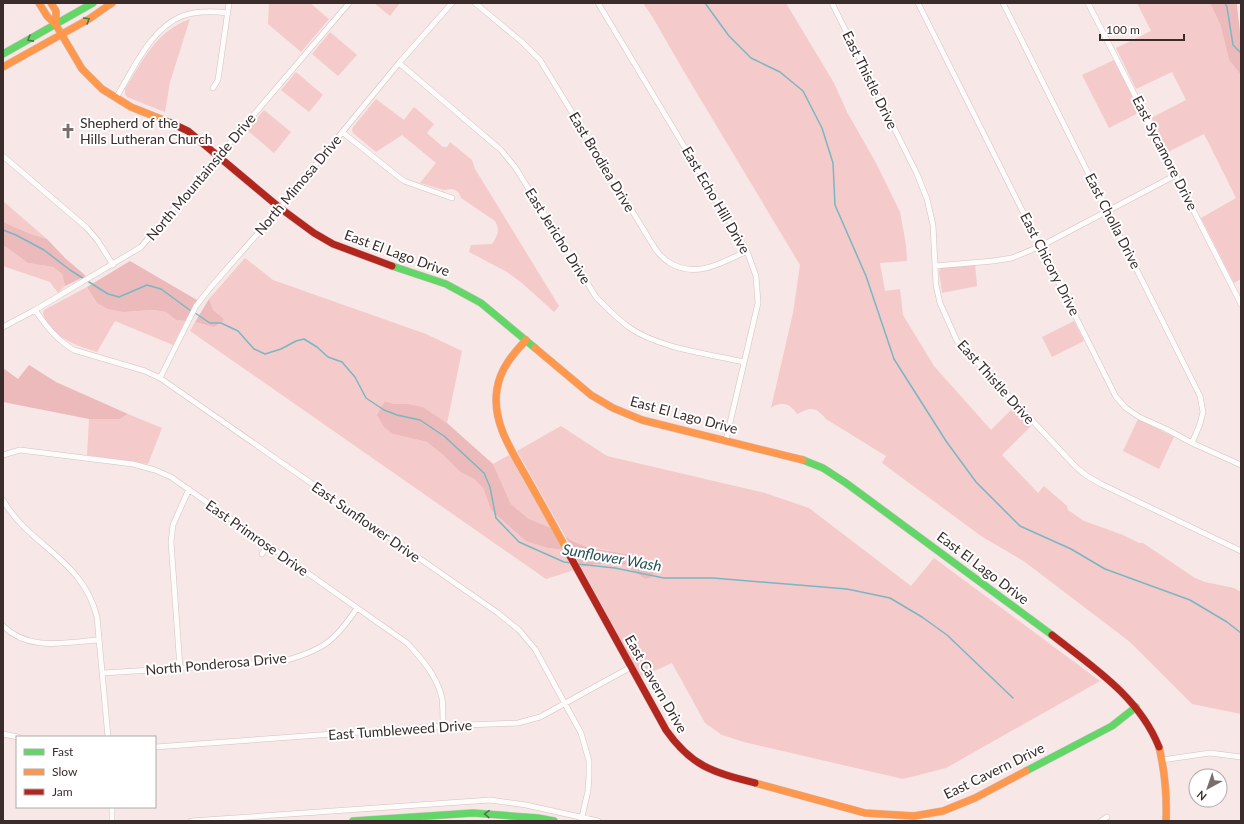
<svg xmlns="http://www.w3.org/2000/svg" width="1244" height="824" viewBox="0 0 1244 824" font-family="Lato,sans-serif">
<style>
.green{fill:#f5caca}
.forest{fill:#ecbaba}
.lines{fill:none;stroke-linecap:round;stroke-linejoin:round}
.stream{stroke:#78b7c4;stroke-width:1.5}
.street-casing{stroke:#d1c3c3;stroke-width:6}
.fast-casing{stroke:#d1c3c3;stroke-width:8}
.slow-casing{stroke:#d1c3c3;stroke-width:8}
.jam-casing{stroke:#d1c3c3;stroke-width:8}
.street{stroke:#fefbfb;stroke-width:5}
.fast{stroke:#63d668;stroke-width:7}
.slow{stroke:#ff974d;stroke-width:7}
.jam{stroke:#b3261e;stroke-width:7}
.oneway{stroke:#4c7846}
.labels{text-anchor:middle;stroke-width:4;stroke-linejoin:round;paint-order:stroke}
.street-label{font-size:14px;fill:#392c2b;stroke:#fff}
.poi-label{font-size:14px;fill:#392c2b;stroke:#fff;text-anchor:start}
.water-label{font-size:15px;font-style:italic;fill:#265059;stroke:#fff}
</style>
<rect width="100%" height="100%" fill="#f7e7e7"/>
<!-- green -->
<path class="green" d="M269 3H310L329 19 301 52 268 24Z
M374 3H400L390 16Z
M643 3H786L834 83 847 112 876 163 900 212 906 245 907 261 880 263 885 291 900 289 903 315 934 366 991 430 1014 407 1031 426 1002 455 1038 493 1044 486 1067 506 1068 510 1084 521 1123 535 1139 543H1143L1195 578 1205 582 1234 588 1241 592V714L1192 704 1130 642 1025 562 981 536 882 463 886 456 826 419C815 406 811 407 797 414 791 404 781 400 771 408L793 313 800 265 683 70 652 16Z
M1137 3H1210L1220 24 1229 60 1241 75V279L1234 283 1201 218 1236 198 1204 134 1168 152 1151 118 1186 100 1172 72 1136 89 1116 48 1151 31Z
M190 19 170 82 165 112 127 97 125 94V89C144 59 155 32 190 19Z
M330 32 357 55 338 76 312 54Z
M1114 60 1140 112 1109 128 1082 75Z
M296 72 323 95 309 112 281 90Z
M376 99 404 120 414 107 434 124 427 133 443 147H447L450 142 472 160 475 169 559 306 554 312 522 283 507 272 469 252 471 245 492 244C498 235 500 230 495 221L461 198 459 193 455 190 451 189 444 190 420 183 436 163 402 135 376 152 353 133 352 130 353 127Z
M264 110 291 132 274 153 247 130Z
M3 201 47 239 31 234 3 222Z
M3 245 28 263 53 267 62 274 65 286 58 293 50 282 3 266Z
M245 258 273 280 426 334 462 351 447 423 423 407 409 404H394L385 401 393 434 427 442 443 455 460 472 474 479 483 488 491 510 548 548 563 550 574 570 546 579 190 331 195 322 214 327 222 317 213 310 209 299Z
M975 264 977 286 942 293 939 271 943 266Z
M87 287 97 303 124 312 154 310 166 312 176 320 185 321 173 345 115 321 97 352C79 346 63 342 50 326 47 322 44 318 43 313L44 310Z
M1074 321 1084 341 1052 357 1042 337Z
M128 414 162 428 148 464 87 455 89 419H120Z
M1138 419 1174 437 1159 469 1123 451Z
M561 426 607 456 765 493 809 508 911 586 934 558 1100 681 946 768 903 779 744 742 722 735 705 723 672 663 641 677 581 567 598 564 625 565 645 579 650 578 655 573 636 556 581 545 565 536 517 451Z
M509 455 551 528 529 519 511 504 493 464Z"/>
<!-- forest -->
<path class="forest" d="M1210 3H1237V5L1240 32 1241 33V75L1229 60 1220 24Z
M3 222 31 234 47 239 65 258 86 276 65 286 62 274 53 267 28 263 3 245Z
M130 261 197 300 185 321 176 320 166 312 154 310 124 312 108 309 97 303 87 287Z
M209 299 213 310 222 317 224 320 214 327 195 322Z
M29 365 56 382 128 414 120 419H89L3 402V368L18 379Z
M385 401 394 404H409L423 407 447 423 493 464 511 504 529 519 551 528 563 550 548 548 526 541 491 510 483 488 474 479 460 472 443 455 427 442 393 434 384 427 377 415Z
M565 536C570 539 576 543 582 545 606 554 636 549 655 569V573L650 578 645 579 625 565 598 564 581 567Z"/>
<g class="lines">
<!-- stream -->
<path class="stream" d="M705 3 729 36 751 58 780 72 803 91 822 128 833 163 835 205 866 276 894 359 946 441 976 482 1020 526 1071 549 1105 569 1190 600 1227 622 1241 633
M1225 3 1227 7 1233 45 1241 53
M3 230 16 235 44 250 70 270 108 294 119 297 147 285 161 289 191 311
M195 313 210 323H221L238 331 254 349 265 354 281 349 296 341 304 339 317 347 328 357 342 362 355 377 366 398 384 410 397 415 420 420 444 436 484 473 490 487 496 518 519 542 564 562 572 563
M577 564 615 568 664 578H713L847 589 890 598 922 617 947 635 1013 698"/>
<!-- street casing -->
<g class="street-casing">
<path id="street" d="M475 3 522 42 540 60 656 250C660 255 665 260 670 263 697 279 723 262 747 251
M598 3 747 251 756 276 758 303 726 440
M832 3 917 174 927 199 933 225 936 285 940 303 957 341 1076 467 1087 476 1101 484 1241 551
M918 3 1116 397 1126 408 1139 417 1166 429 1192 443 1241 465
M1003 3 1200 396 1203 412 1200 424 1192 443
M1088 3 1241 304
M399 63 501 150 515 167 596 297C607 308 617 319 630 328 659 348 709 354 744 362
M213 88 218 80 229 3
M116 98C132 71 151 28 182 16 197 11 213 11 228 13
M342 132 395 174 404 181 452 198
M3 156 87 228 98 241 113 265
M935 266 993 261 1012 258 1041 246 1176 175
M35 310C46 326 57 340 74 350L145 371 160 378 498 613 519 630 535 649 581 733 589 761V775L588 791 581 821
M3 327 35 310 141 247 349 3
M160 378 196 306 210 288 280 208 399 63 452 3
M3 455 20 450 133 464 155 470 171 477 407 643C422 659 437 676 442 698 443 707 443 717 443 726
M3 500C29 546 83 559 97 617L108 737
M262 554 267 546
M3 626C30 652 65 642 99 640
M180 668 171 542 173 525 189 489
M103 673 280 662C321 651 334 643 357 608
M3 734 18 737
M155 747 443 726 518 723 540 717 631 667
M1162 760 1210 753 1241 757
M112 807V821
M191 821 490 800 526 805 598 821
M1101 821 1107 817"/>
</g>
<!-- fast casing -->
<g class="fast-casing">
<path id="fast" d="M3 54 93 3
M392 266 446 284 481 303 535 348
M803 460 823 468 846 483 1052 635
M1026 771 1112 726 1136 707
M353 821 473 813 538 818 554 821"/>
</g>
<!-- slow casing -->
<g class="slow-casing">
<path id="slow" d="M39 3 47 16 56 25 82 69 102 89 131 107 171 123
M51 3 56 11V25
M3 67 89 19 112 3
M526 340C513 354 500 369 497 389 491 425 516 457 532 487 545 510 558 533 570 556
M535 348 591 395 613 408 642 420 803 460
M1159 747C1165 772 1167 796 1166 821
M755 783 865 813 914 816 943 811 975 798 1026 771"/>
</g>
<!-- jam casing -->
<g class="jam-casing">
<path id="jam" d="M171 123 188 131 280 208 314 233 333 244 392 266
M570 556 666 730C692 767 713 772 755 783
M1052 635C1093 667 1139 697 1159 747"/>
</g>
<!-- street -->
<use href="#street" class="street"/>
<!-- fast -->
<use href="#fast" class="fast"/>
<!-- slow -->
<use href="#slow" class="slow"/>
<!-- jam -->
<use href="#jam" class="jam"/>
</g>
<!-- one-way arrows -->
<defs><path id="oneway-chevron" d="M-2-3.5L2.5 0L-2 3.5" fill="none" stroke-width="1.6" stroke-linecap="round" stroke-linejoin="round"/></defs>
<g class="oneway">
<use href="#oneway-chevron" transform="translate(87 20) rotate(-31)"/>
<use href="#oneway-chevron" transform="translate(30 39) rotate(151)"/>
<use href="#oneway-chevron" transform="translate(487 814) rotate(-178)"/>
</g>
<!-- icons -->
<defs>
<g id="church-bare" transform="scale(1.2)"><path d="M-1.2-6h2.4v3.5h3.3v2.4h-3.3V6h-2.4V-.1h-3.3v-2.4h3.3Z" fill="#7c6d6d" stroke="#fff" stroke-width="2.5" paint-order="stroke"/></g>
</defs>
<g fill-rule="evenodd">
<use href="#church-bare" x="68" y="131"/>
</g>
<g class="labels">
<!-- street labels -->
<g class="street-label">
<text transform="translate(870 80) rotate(64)" y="5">East Thistle Drive</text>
<text transform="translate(1165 153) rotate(63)" y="5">East Sycamore Drive</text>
<text transform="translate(602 162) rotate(59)" y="5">East Brodiea Drive</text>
<text transform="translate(201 177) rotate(-50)" y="5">North Mountainside Drive</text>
<text transform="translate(298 185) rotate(-50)" y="5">North Mimosa Drive</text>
<text transform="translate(716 200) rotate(60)" y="5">East Echo Hill Drive</text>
<text transform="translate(1113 221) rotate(63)" y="5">East Cholla Drive</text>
<text transform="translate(558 236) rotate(58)" y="5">East Jericho Drive</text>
<text transform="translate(397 253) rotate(20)" y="5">East El Lago Drive</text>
<text transform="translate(1050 264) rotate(63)" y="5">East Chicory Drive</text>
<text transform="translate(996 382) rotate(48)" y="5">East Thistle Drive</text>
<text transform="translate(684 415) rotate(15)" y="5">East El Lago Drive</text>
<text transform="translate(366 522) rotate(35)" y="5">East Sunflower Drive</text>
<text transform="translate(257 538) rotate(35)" y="5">East Primrose Drive</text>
<text transform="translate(983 568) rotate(37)" y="5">East El Lago Drive</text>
<text transform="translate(216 664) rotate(-5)" y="5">North Ponderosa Drive</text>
<text transform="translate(656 684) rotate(60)" y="5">East Cavern Drive</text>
<text transform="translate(400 730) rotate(-4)" y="5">East Tumbleweed Drive</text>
<text transform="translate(994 771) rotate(-26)" y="5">East Cavern Drive</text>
</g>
<!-- poi labels -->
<g class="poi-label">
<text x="80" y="128">Shepherd of the<tspan x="80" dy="16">Hills Lutheran Church</tspan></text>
</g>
<!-- water labels -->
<g class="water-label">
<text transform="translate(612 558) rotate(10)" y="5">Sunflower Wash</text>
</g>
</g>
<!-- border -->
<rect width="1244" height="824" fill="none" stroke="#392c2b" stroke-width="8"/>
<!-- legend -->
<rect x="16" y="736" width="140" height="72" fill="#ffffff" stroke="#b0abaa"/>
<rect x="24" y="749" width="20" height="6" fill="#63d668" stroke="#b0abaa"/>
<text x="52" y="756" font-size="12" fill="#392c2b">Fast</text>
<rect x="24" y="769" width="20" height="6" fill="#ff974d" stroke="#b0abaa"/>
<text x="52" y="776" font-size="12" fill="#392c2b">Slow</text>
<rect x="24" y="789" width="20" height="6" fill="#b3261e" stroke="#b0abaa"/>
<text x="52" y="796" font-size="12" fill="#392c2b">Jam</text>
<!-- north arrow -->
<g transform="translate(1208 788) rotate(220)"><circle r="19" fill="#ffffff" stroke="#b0abaa"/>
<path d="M0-3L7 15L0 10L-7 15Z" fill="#7c6d6d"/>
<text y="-6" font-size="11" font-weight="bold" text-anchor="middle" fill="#392c2b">N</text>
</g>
<!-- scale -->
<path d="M1100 34v6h84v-6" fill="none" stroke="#392c2b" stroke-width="2"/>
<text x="1106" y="34" font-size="12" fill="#392c2b" stroke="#ffffff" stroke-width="3" paint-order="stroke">100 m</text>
</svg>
